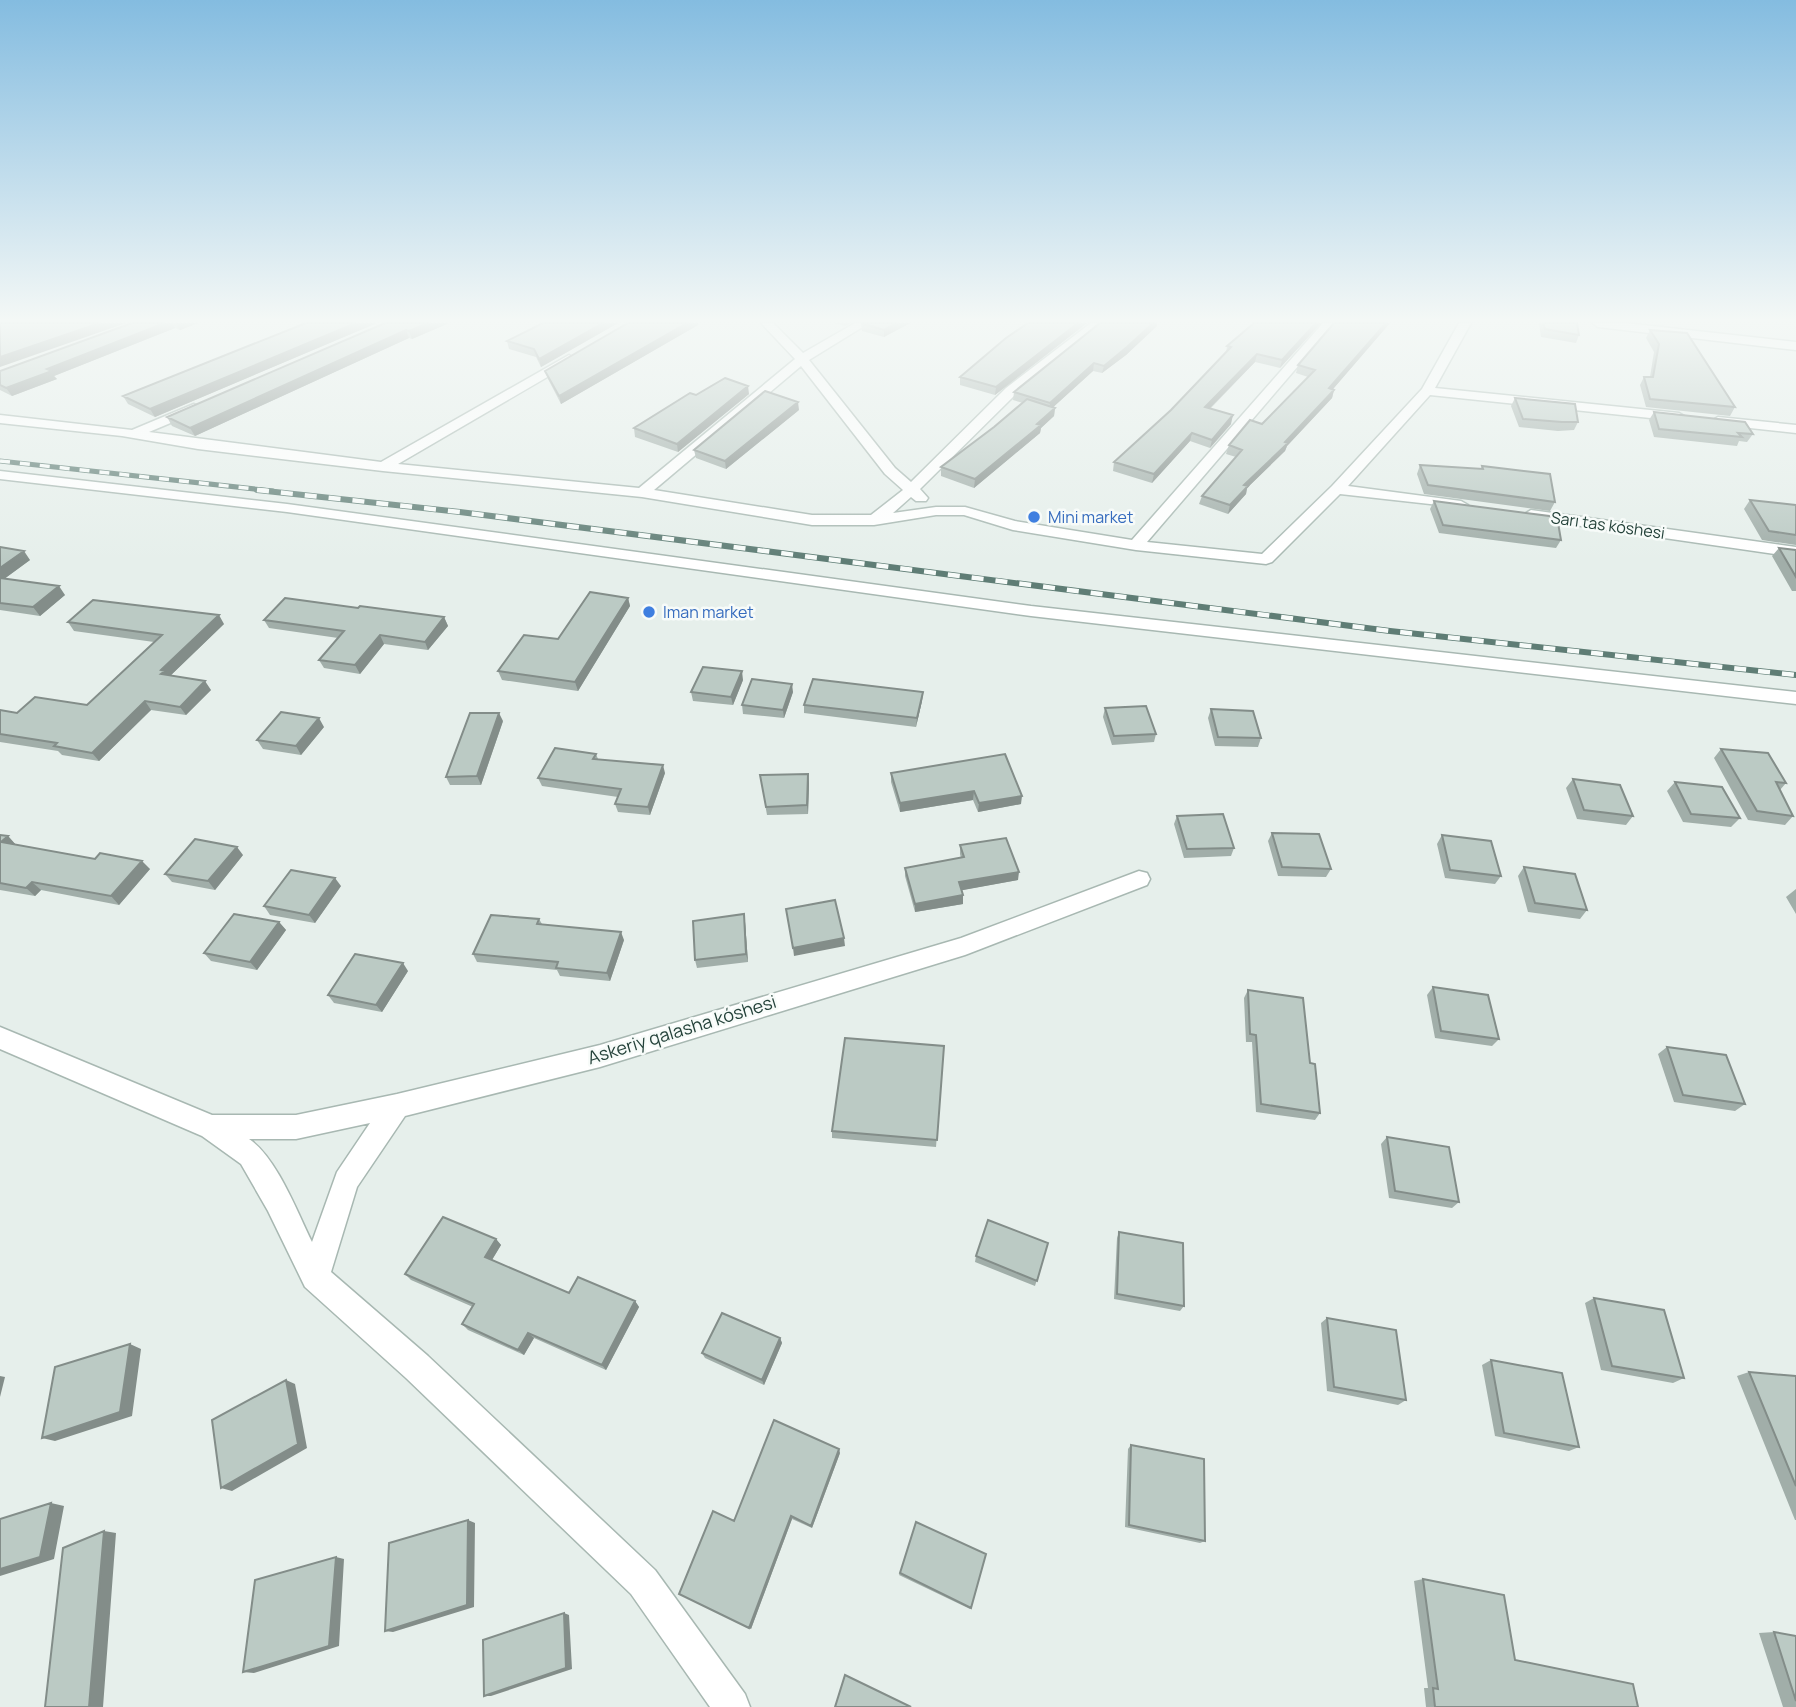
<svg xmlns="http://www.w3.org/2000/svg" width="1796" height="1707" viewBox="0 0 1796 1707" font-family="Manrope,sans-serif">
<style>
.lines{fill:none;stroke-linecap:round;stroke-linejoin:round}
.minor-casing{stroke:#a8b8b2;stroke-width:3}
.minor{fill:#fff;fill-rule:evenodd}
.rail-far1-casing{stroke:#5f7d75;stroke-width:5}
.rail-casing{stroke:#5f7d75;stroke-width:6}
.rail-far1{stroke:#f7fbf9;stroke-width:3.5;stroke-dasharray:10;stroke-linecap:butt}
.rail{stroke:#f7fbf9;stroke-width:4.5;stroke-dasharray:12;stroke-linecap:butt}
.wall{fill:#a1aea9}
.shaded-wall{fill:#838d89}
.building{fill:#bbcac4;stroke:#838d89;stroke-width:2}
.shop-dot{fill:#3f7fe0;stroke:#f7fbf9;stroke-width:2.5}
.labels{text-anchor:middle;stroke-width:5;stroke-linejoin:round;paint-order:stroke}
.far-shop-label{font-size:16px;fill:#366cbe;stroke:#f7fbf9;text-anchor:start}
.far-street-label{font-size:16px;fill:#24423a;stroke:#f7fbf9}
.street-label{font-size:18px;fill:#24423a;stroke:#f7fbf9}
</style>
<rect width="100%" height="100%" fill="#e6efeb"/>
<g class="lines">
<!-- minor casing -->
<g class="minor-casing">
<path id="minor" d="M761 323H773L803 353 855 323H869L809 360 895 468 911 482 1006 388 1091 323H1104L1016 394 920 489 928 498 926 501H916L911 497 893 513 936 507H965L1015 521 1132 540 1323 323H1335L1147 542 1262 554 1332 486 1422 389 1459 323H1471L1435 388 1679 413 1686 417 1679 421 1430 395 1348 486 1461 501 1468 505 1466 508 1340 494 1272 562 1266 564 1136 550 1013 530 964 515H936L874 525H812L642 497 383 471 198 449 122 436 0 423V415L132 430 194 404 201 408 199 411 149 432 381 462 569 355 575 359 573 362 398 464 639 488 795 359ZM801 366 885 474 903 490 871 515H812L654 490Z
M1592 323H1625L1796 342V350L1598 327Z
M1718 417 1796 425V433L1713 424 1711 421Z
M0 471 287 504 1031 606 1796 692V704L1031 616 287 512 0 479Z
M1531 510 1796 547V557L1526 518 1523 515Z
M1139 871 1147 873 1150 879 1147 885 965 955 600 1067 405 1116 357 1187 331 1272 428 1356 655 1570 745 1694 750 1707H710L631 1594 406 1378 305 1287 268 1211 241 1164 202 1136 0 1049V1027L212 1115H296L397 1094 600 1045 961 938ZM370 1123 337 1172 312 1242C297 1212 277 1158 249 1139H296Z"/>
</g>
<!-- minor -->
<use href="#minor" class="minor"/>
<!-- rail-far1 casing -->
<g class="rail-far1-casing">
<path id="rail-far1" d="M0 461 273 491"/>
</g>
<!-- rail casing -->
<g class="rail-casing">
<path id="rail" d="M257 490 460 512 1390 631 1796 675"/>
</g>
<!-- rail-far1 -->
<use href="#rail-far1" class="rail-far1"/>
<!-- rail -->
<use href="#rail" class="rail"/>
</g>
<!-- wall -->
<path class="wall" d="M132 323H198L180 330 175 328 54 376 57 379 12 396 0 390V371Z
M306 323H377L155 417 128 404 123 396Z
M385 323H449L412 339 409 338 195 436 172 426 167 417Z
M543 323H618L541 367 536 357 509 349 507 341Z
M834 323H851L845 326Z
M861 323H910L884 337 862 331Z
M1028 323H1087L995 395 960 385V377Z
M1254 323H1321L1280 368 1255 362 1210 409 1231 424 1210 448 1190 441 1152 483 1113 471 1114 462 1171 410 1226 353 1227 346Z
M1334 323H1390L1333 389 1334 390 1332 398 1287 446 1285 451 1247 488 1246 494 1228 514 1199 504 1202 496 1236 457 1226 454 1229 445 1262 424 1308 377 1296 373 1298 365Z
M1539 323H1577L1579 335 1576 343 1541 337Z
M698 325 561 404 548 379 545 371Z
M1157 326 1126 355 1102 373 1093 371 1053 407 1055 408 1054 416 1041 428 1040 433 974 488 941 476V467L994 427 1023 403 1013 400 1014 392Z
M1650 330 1735 407 1730 416 1646 407 1640 385 1644 377H1650L1654 352 1646 338Z
M749 394 678 452 635 437 634 428 696 395Z
M1515 398 1578 422 1574 430 1558 431 1519 427 1511 406Z
M799 410 726 469 696 458 694 450Z
M1654 412 1753 434 1747 442 1739 441 1737 446 1654 437 1649 420Z
M1420 465 1481 469 1482 466 1555 502 1550 511 1424 494 1417 474Z
M1750 500 1796 505V545L1762 540 1744 509Z
M1434 501 1561 540 1556 548 1439 533 1430 509Z
M0 547 30 560 4 579 65 595 40 616 0 610Z
M1779 548 1796 550V591H1792L1772 556Z
M628 598 630 606 578 691 502 680 498 671 558 639Z
M358 608 444 617 448 626 428 650 384 644 360 674 324 668 319 660 338 638 269 628 264 620Z
M68 622 224 624 170 676 211 690 186 715 151 710 99 761 62 755 58 751 0 742V710L17 713 87 705 154 642 74 631Z
M743 680 733 705 693 701 691 692Z
M793 692 784 718 743 714 742 705Z
M923 692 922 701 916 727 804 713V705Z
M1105 708 1156 734 1154 742 1112 745 1103 717Z
M1211 709 1261 738 1258 747 1215 746 1208 718Z
M503 721 481 785H450L446 777Z
M324 727 301 755 263 749 257 740Z
M1721 749 1786 783 1780 790 1793 816 1785 825 1748 820 1714 758Z
M596 754 598 759 665 773 650 815 618 812 615 804 618 797 542 786 538 778Z
M1005 754 1021 804 978 812 973 800 900 812 891 782V773Z
M808 774 809 783 808 814 767 815 760 775Z
M1573 779 1633 816 1626 825 1577 819 1566 788Z
M1675 782 1740 818 1731 827 1683 822 1667 791Z
M1177 816 1234 848 1231 856 1184 858 1174 824Z
M1272 833 1331 869 1326 877 1278 876 1268 841Z
M0 835 8 836 16 845 150 869 119 905 41 890 35 896 0 890Z
M1442 835 1501 876 1495 884 1445 878 1437 844Z
M960 845 1018 880 962 890 963 895V904L915 912 905 876V868L961 858 960 854Z
M243 855 215 890 172 882 165 874Z
M1524 867 1587 910 1580 919 1528 912 1518 876Z
M341 886 315 923 270 915 264 906Z
M1796 889V914L1786 897Z
M539 919 542 924 624 940 610 981 560 976 557 970 477 962 473 954Z
M279 922 286 930 257 970 211 961 204 953Z
M745 922 748 962 697 968 695 960Z
M408 971 382 1012 334 1003 328 995Z
M1433 987 1499 1039 1492 1046 1435 1038 1427 995Z
M1248 990 1310 1063 1320 1113 1315 1120 1256 1112 1252 1042H1246L1244 998Z
M944 1046 936 1147 832 1138V1131Z
M1667 1047 1745 1104 1735 1111 1674 1102 1658 1054Z
M1387 1137 1459 1202 1452 1208 1389 1198 1381 1144Z
M1119 1232 1184 1306 1180 1311 1114 1299 1117 1238Z
M496 1239 501 1245 492 1260 569 1293 635 1301 639 1307 606 1370 534 1338 524 1355 468 1330 462 1324 473 1307 411 1280 405 1274Z
M1048 1243 1035 1286 975 1262 976 1256Z
M1594 1298 1684 1378 1673 1383 1601 1370 1585 1303Z
M1327 1318 1406 1400 1398 1405 1327 1391 1321 1323Z
M780 1338 782 1343 764 1385 705 1358 702 1353Z
M1491 1360 1579 1447 1569 1451 1495 1436 1482 1365Z
M1749 1372 1796 1376V1520H1795L1737 1376Z
M1131 1445 1205 1541 1200 1543 1125 1527 1128 1449Z
M840 1453 812 1528 792 1519 751 1629 734 1521Z
M900 1573 971 1608 970 1609 899 1575Z
M1423 1579 1515 1660 1638 1707H1426L1424 1688H1428L1414 1581Z
M1774 1632 1796 1636V1707H1783L1759 1633Z"/>
<!-- shaded-wall -->
<path class="shaded-wall" d="M100 323H126L0 367V357Z
M165 323H172L175 328 54 376 57 379 12 396 6 388 47 369Z
M176 323H198L180 330Z
M356 323H377L155 417 150 409Z
M429 323H449L412 339 409 331Z
M603 323H618L541 367 539 359Z
M687 323H698V325L561 404 559 396Z
M897 323H910L884 337V330Z
M1078 323H1087L995 395 996 387Z
M1152 323H1157V326L1126 355 1102 373 1104 366Z
M1316 323H1321L1280 368 1282 360Z
M1386 323H1390L1327 396 1329 388Z
M406 330 409 338 195 436 190 428Z
M1257 354 1255 362 1203 415 1205 407Z
M1094 363 1093 371 1049 411 1050 403Z
M748 386 749 394 678 452 677 444Z
M1334 390 1332 398 1287 446 1285 451 1247 488 1246 494 1228 514 1230 505 1244 485Z
M798 402 799 410 726 469 725 461Z
M1055 408 1054 416 1041 428 1040 433 974 488 975 479Z
M1233 415 1231 424 1210 448 1212 440Z
M1192 433 1190 441 1152 483 1154 474Z
M24 551 30 560 0 582V568Z
M59 586 65 595 40 616 33 607Z
M628 598 630 606 578 691 575 682Z
M219 615 224 624 169 677 161 674V670Z
M444 617 448 626 428 650 425 642Z
M380 635 384 644 360 674 355 665Z
M742 671 743 680 733 705 731 697Z
M205 681 211 690 186 715 180 707Z
M792 684 793 692 784 718 783 710Z
M923 692 922 701 916 727 917 718Z
M145 701 151 710 99 761 92 753Z
M499 713 503 721 481 785 477 776Z
M319 718 324 727 301 755 296 746Z
M663 765 665 773 650 815 648 807Z
M808 774 809 783 808 814 807 805Z
M974 791 973 800 900 812V803Z
M1022 796 1021 804 978 812 979 803Z
M8 836 16 845 1 842Z
M237 847 243 855 215 890 208 881Z
M142 861 150 869 119 905 111 896Z
M1019 872 1018 880 958 891 959 882Z
M335 878 341 886 315 923 309 915Z
M32 882 41 890 35 896 26 888Z
M963 895V904L915 912V904Z
M744 914 745 922 748 962 746 954Z
M279 922 286 930 257 970 250 962Z
M621 932 624 940 610 981 607 973Z
M844 938 845 946 794 956 793 948Z
M403 963 408 971 382 1012 376 1005Z
M496 1239 501 1245 490 1263 485 1257Z
M635 1301 639 1307 606 1370 602 1365Z
M528 1333 534 1338 524 1355 518 1350Z
M780 1338 782 1343 764 1385 762 1380Z
M130 1344 141 1349 132 1416 55 1441 42 1438Z
M0 1376 5 1377 0 1397Z
M286 1380 295 1384 307 1448 232 1491 221 1488Z
M839 1449 840 1453 812 1528 811 1526Z
M51 1503 64 1506 54 1559 0 1576V1569Z
M791 1516 792 1519 751 1629 749 1628Z
M468 1520 475 1523 474 1607 393 1632 385 1631Z
M104 1531 116 1533 103 1707H89Z
M336 1557 344 1559 339 1646 254 1673 243 1672Z
M564 1613 569 1615 572 1669 491 1696H484Z"/>
<!-- building -->
<path class="building" d="M0 323H100L0 357Z
M132 323H165L47 369 52 371 6 388 0 385V371Z
M306 323H356L150 409 123 396Z
M385 323H429L409 331 406 330 190 428 167 417Z
M543 323H603L539 359 534 349 507 341Z
M628 323H687L559 396 545 371Z
M861 323H897L884 330Z
M1028 323H1078L996 387 960 377 1006 338Z
M1100 323H1153L1127 347 1104 366 1094 363 1050 403 1014 392Z
M1254 323H1316L1282 360 1257 354 1205 407 1233 415 1212 440 1192 433 1154 474 1114 462 1171 410 1231 347 1227 346Z
M1334 323H1386L1329 388 1334 390 1285 442 1288 443 1244 485 1248 486 1230 505 1202 496 1242 450 1229 445 1250 420 1262 424 1315 370 1298 365Z
M1543 323H1577L1579 335 1545 329Z
M1650 330 1687 333 1735 407 1650 399 1644 377H1653L1659 344Z
M725 378 748 386 677 444 634 428 690 393 696 395Z
M765 391 798 402 725 461 694 450Z
M1515 398 1575 404 1578 422H1562L1523 419Z
M1027 399 1055 408 1037 424 1041 425 975 479 941 467 994 427Z
M1654 412 1745 422 1753 434 1738 433 1742 437 1659 429Z
M1420 465 1483 469 1482 466 1550 474 1555 502 1428 485Z
M1750 500 1796 505V535L1769 531Z
M1434 501 1557 517 1561 540 1443 525Z
M0 547 24 551 0 568Z
M1779 548 1796 550V577Z
M0 578 59 586 33 607 0 603Z
M590 592 628 598 575 682 498 671 524 635 558 639Z
M285 598 358 608 360 606 444 617 425 642 380 635 355 665 319 660 344 631 264 620Z
M93 600 219 615 161 670 165 671 161 674 205 681 180 707 145 701 92 753 54 746 57 743 0 734V710L17 713 35 697 87 705 162 635 68 622Z
M703 667 742 671 731 697 691 692Z
M752 679 792 684 783 710 742 705Z
M813 679 923 692 917 718 804 705Z
M1146 706 1156 734 1114 736 1105 708Z
M1211 709 1253 711 1261 738 1218 737Z
M281 712 319 718 296 746 257 740Z
M470 713H499L477 776 446 777Z
M555 748 596 754 593 759 663 765 648 807 615 804 621 789 538 778Z
M1721 749 1768 753 1786 783 1776 782 1793 816 1757 811Z
M1005 754 1022 796 979 803 974 791 900 803 891 773Z
M808 774 807 805 766 807 760 775Z
M1573 779 1620 785 1633 816 1584 810Z
M1675 782 1722 787 1740 818 1691 814Z
M1223 814 1234 848 1187 849 1177 816Z
M1272 833 1319 834 1331 869 1282 867Z
M0 835 8 836 1 842 95 859 100 853 142 861 111 896 32 882 26 888 0 883Z
M1442 835 1491 841 1501 876 1450 870Z
M1006 838 1019 872 959 882 963 895 915 904 905 868 964 857 960 845Z
M195 839 237 847 208 881 165 874Z
M1524 867 1575 874 1587 910 1535 903Z
M291 870 335 878 309 915 264 906Z
M835 900 844 938 793 948 786 909Z
M234 914 279 922 250 962 204 953Z
M744 914 746 954 695 960 693 921Z
M491 915 539 919 537 924 621 932 607 973 556 968 558 962 473 954Z
M355 954 403 963 376 1005 328 995Z
M1433 987 1488 995 1499 1039 1441 1031Z
M1248 990 1303 998 1310 1063 1315 1064 1320 1113 1261 1104 1256 1035 1250 1034Z
M845 1038 944 1046 937 1140 832 1131Z
M1667 1047 1726 1055 1745 1104 1683 1095Z
M1387 1137 1449 1147 1459 1202 1395 1191Z
M443 1217 496 1239 485 1257 569 1293 578 1277 635 1301 602 1365 528 1333 518 1350 462 1324 474 1304 405 1274Z
M988 1220 1048 1243 1037 1281 976 1256Z
M1119 1232 1183 1243 1184 1306 1117 1294Z
M1594 1298 1664 1310 1684 1378 1612 1366Z
M722 1313 780 1338 762 1380 702 1353Z
M1327 1318 1396 1330 1406 1400 1334 1387Z
M130 1344 120 1412 42 1438 55 1367Z
M1491 1360 1562 1373 1579 1447 1504 1433Z
M1749 1372 1796 1376V1486Z
M286 1380 298 1444 221 1488 212 1420Z
M774 1420 839 1449 811 1526 791 1516 749 1628 679 1594 713 1511 734 1521Z
M1131 1445 1204 1459 1205 1541 1129 1525Z
M51 1503 40 1557 0 1569V1519Z
M468 1520 467 1605 385 1631 389 1543Z
M916 1522 986 1554 971 1608 900 1573Z
M104 1531 89 1707H45L63 1548Z
M336 1557 329 1646 243 1672 255 1580Z
M1423 1579 1504 1595 1515 1660 1633 1684 1638 1707H1435L1433 1688 1438 1689Z
M564 1613 566 1668 484 1696 483 1640Z
M1774 1632 1796 1636V1701Z
M845 1675 911 1707H835Z"/>
<!-- sky -->
<linearGradient id="sky" x2="0" y2="1"><stop stop-color="#84bce0"/><stop offset="0.57" stop-color="#f4f8f6"/><stop offset="1" stop-color="#f4f8f6" stop-opacity="0"/></linearGradient>
<rect width="1796" height="562" fill="url(#sky)"/>
<!-- markers -->
<g class="shop-dot">
<circle cx="1034" cy="517" r="7"/>
<circle cx="649" cy="612" r="7"/>
</g>
<g class="labels">
<!-- far-shop labels -->
<g class="far-shop-label">
<text x="1048" y="523">Mini market</text>
<text x="663" y="618">Iman market</text>
</g>
<!-- far-street labels -->
<g class="far-street-label">
<text transform="translate(1608 525) rotate(8)" y="6">Sarı tas kóshesi</text>
</g>
<!-- street labels -->
<g class="street-label">
<text transform="translate(682 1030) rotate(-17)" y="6">Askeriy qalasha kóshesi</text>
</g>
</g>
</svg>
